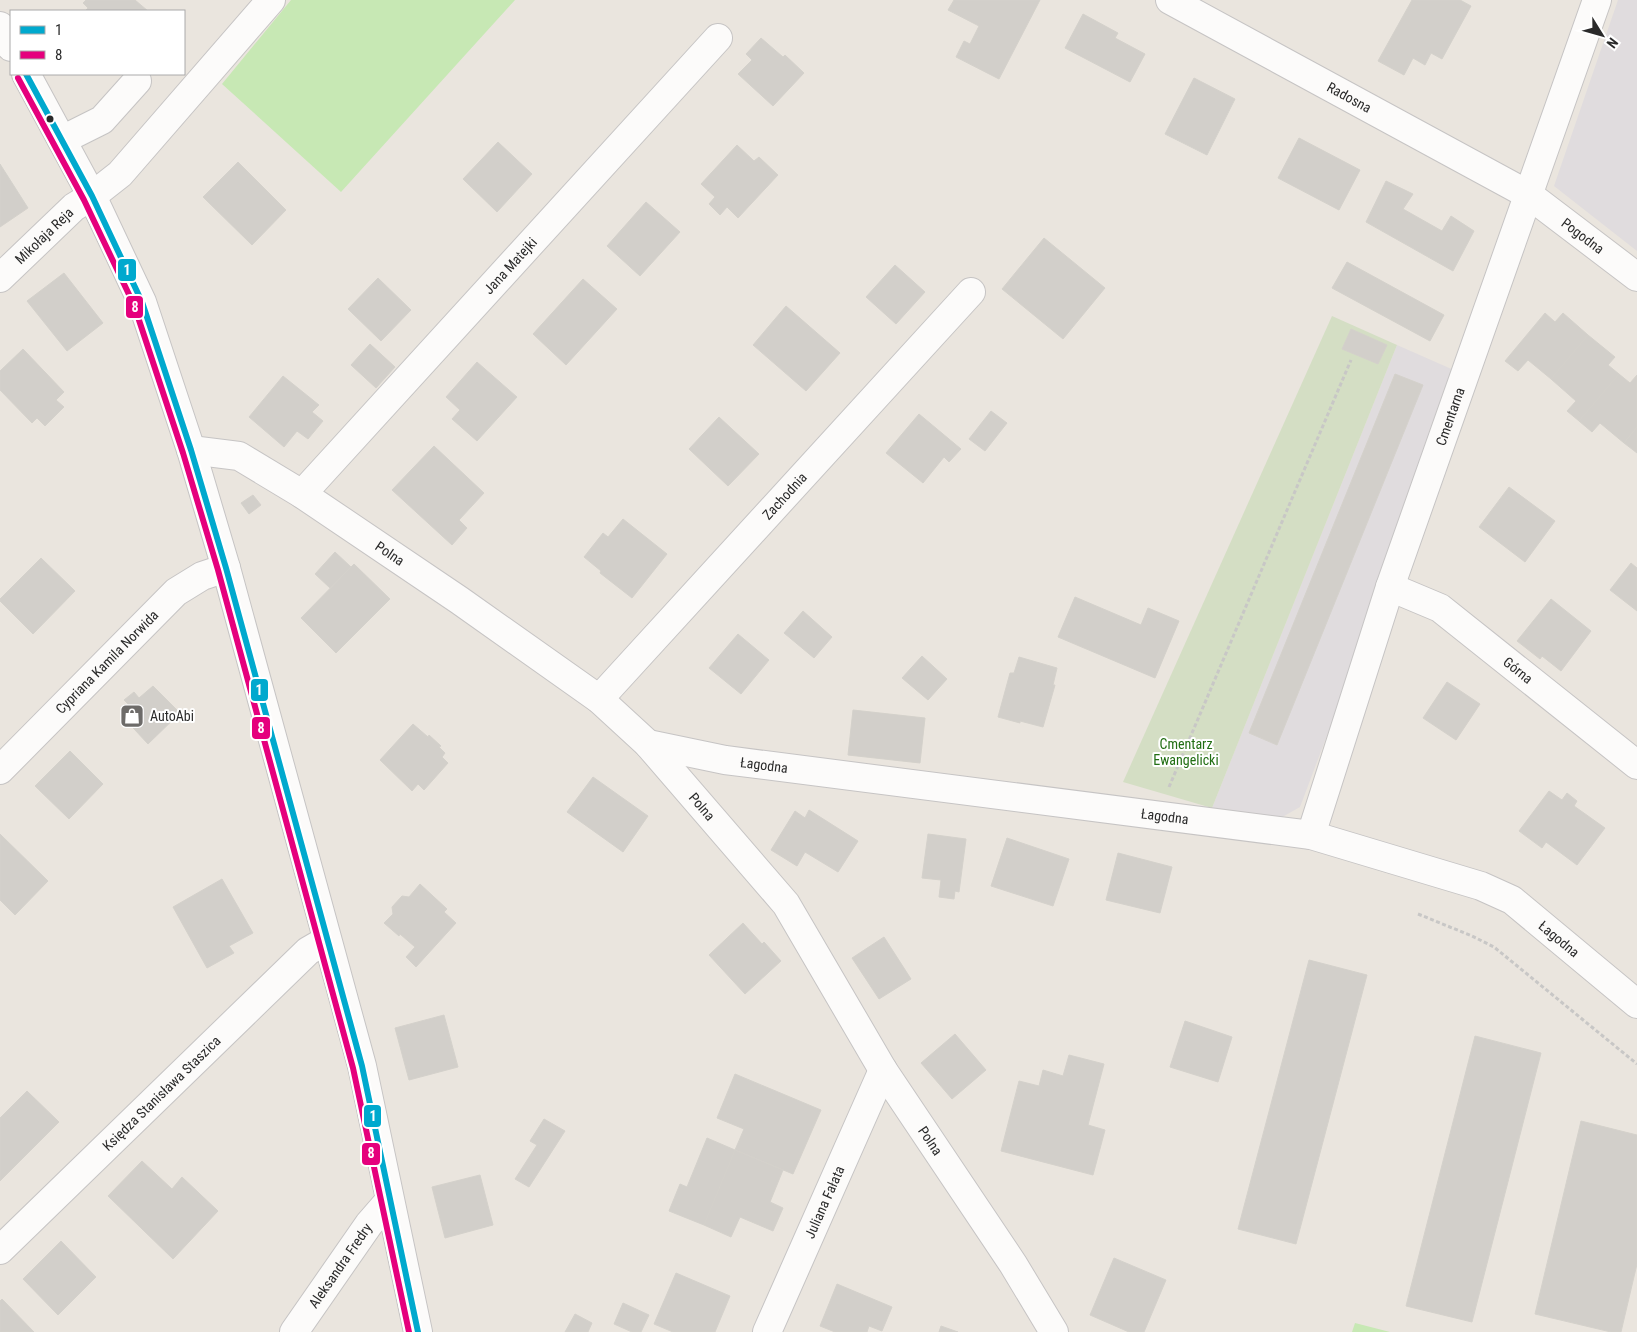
<svg xmlns="http://www.w3.org/2000/svg" width="1637" height="1332" viewBox="0 0 1637 1332" font-family="'Roboto Condensed',sans-serif">
<style>
.industrial{fill:#e0dcde}
.green{fill:#c7e8b4}
.cemetery{fill:#d4dec4}
.building{fill:#d2cfca;stroke:#d4d1cb}
.lines{fill:none;stroke-linecap:round;stroke-linejoin:round}
.minor-casing{stroke:#c6c4c4;stroke-width:30}
.path{stroke:#c8c7c6;stroke-width:3;stroke-dasharray:4 2.5;stroke-linecap:butt}
.minor{stroke:#fcfbfa;stroke-width:28}
.bus-1-casing{stroke:#fff;stroke-width:10}
.bus-2-casing{stroke:#fff;stroke-width:10}
.bus-1{stroke:#00a9ce;stroke-width:6}
.bus-2{stroke:#e5007d;stroke-width:6}
.bus-dot{fill:#2a2a2a;stroke:#fff;stroke-width:2}
.labels{text-anchor:middle;stroke-width:4;stroke-linejoin:round;paint-order:stroke}
.street-label{font-size:14px;fill:#2a2a2a;stroke:#fff}
.poi-label{font-size:14px;fill:#2a2a2a;stroke:#fff;text-anchor:start}
.park-label{font-size:14px;fill:#216e13;stroke:#fff}
.line-badge{stroke:#fff;stroke-width:2}
.badge-label{font-size:14px;text-anchor:middle;font-weight:bold;fill:#fff}
</style>
<rect width="100%" height="100%" fill="#eae5de"/>
<!-- industrial -->
<path class="industrial" d="M1618 0H1637V251L1554 186Z
M1397 345 1456 371 1343 693 1300 807 1277 820 1212 808Z"/>
<!-- green -->
<path class="green" d="M291 0H515L341 192 222 84Z
M1355 1323 1390 1332H1352Z"/>
<!-- cemetery -->
<path class="cemetery" d="M1332 316 1397 345 1212 808 1123 782Z"/>
<!-- building -->
<path class="building" d="M86 0H135L148 11H85L88 8 83 3Z
M954 0H1040L999 79 956 57 964 41 970 44 979 26 948 10Z
M1412 0H1460L1471 6 1442 59 1431 53 1425 65 1413 58 1404 75 1378 61Z
M1083 14 1118 33 1115 38 1145 54 1130 82 1065 48Z
M761 38 783 57 785 55 804 73 773 106 738 74 752 60 746 54Z
M1194 78 1235 99 1207 155 1165 134Z
M1299 138 1360 170 1339 210 1278 178Z
M498 142 532 174 497 212 463 179Z
M737 145 754 161 759 157 778 175 738 218 727 207 720 215 709 204 715 197 701 184Z
M238 162 286 210 252 245 203 197Z
M0 164 28 208 0 227Z
M1386 181 1413 194 1403 209 1442 231 1451 216 1474 231 1453 271 1366 222Z
M646 202 680 232 640 276 607 246Z
M1044 238 1105 288 1063 339 1002 289Z
M1347 262 1444 315 1430 341 1332 288Z
M895 265 925 292 896 324 866 297Z
M64 273 103 323 67 351 27 301Z
M378 278 411 310 381 341 348 309Z
M583 279 617 309 566 365 533 334Z
M786 306 840 353 806 391 753 345Z
M1545 313 1555 322 1563 313 1588 335 1551 379 1528 360 1518 371 1505 361Z
M1351 329 1387 345 1378 364 1342 349Z
M1588 335 1615 357 1608 365 1619 374 1579 421 1567 411 1576 401 1551 379Z
M370 344 395 367 376 388 351 365Z
M23 349 64 392 56 400 64 407 45 426 37 418 32 423 0 390V371Z
M477 362 517 397 477 441 452 419 460 410 446 397Z
M1395 374 1423 385 1277 745 1249 733Z
M1619 374 1630 383 1637 375V427L1624 443 1600 423 1592 432 1579 421Z
M283 376 319 405 312 412 323 421 308 439 297 431 284 447 249 417Z
M991 411 1007 423 985 451 969 439Z
M919 414 961 449 949 462 944 457 923 483 886 453Z
M719 417 759 454 728 486 689 449Z
M1637 427V453L1624 443Z
M434 446 484 493 459 520 467 528 452 545 392 490Z
M1509 487 1555 521 1525 562 1479 527Z
M253 495 261 505 249 514 241 503Z
M623 519 667 554 632 598 600 573 601 571 584 557 603 533 608 537Z
M335 552 351 567 330 588 315 574Z
M41 558 75 591 33 634 0 601V599Z
M1631 563 1637 568V611L1610 590Z
M354 564 390 599 336 653 301 618Z
M1075 597 1141 625 1148 608 1179 621 1155 678 1058 637Z
M1551 599 1591 631 1561 671 1542 656 1540 659 1517 641Z
M803 611 832 637 814 658 784 633Z
M738 634 769 660 741 694 709 668Z
M922 656 947 679 928 700 902 678Z
M1019 657 1057 668 1053 685H1055L1043 727 1020 721V723L998 717 1010 673H1014Z
M1447 682 1480 704 1456 740 1423 718Z
M153 686 180 713 148 744 122 716 131 707 124 700 134 692 139 698Z
M853 710 925 718 920 763 848 755Z
M413 724 428 737 429 735 441 746 439 747 445 753 442 757 448 763 424 790 418 784 412 791 380 760Z
M70 751 103 784 69 819 35 786Z
M593 777 648 816 623 852 567 812Z
M1549 791 1562 800 1567 793 1577 801 1574 806 1605 828 1577 865 1546 842 1542 848 1519 831Z
M809 810 858 841 838 872 805 852 797 866 771 850 795 811 805 818Z
M0 834 48 881 15 915 0 900Z
M928 834 966 839 959 892 955 891 954 899 939 897 941 880 922 878Z
M1007 838 1069 859 1053 906 991 886Z
M1118 853 1172 867 1160 913 1106 900Z
M222 879 253 933 229 946 234 953 207 968 173 907Z
M420 884 447 909 444 912 456 923 416 967 406 957 415 947 400 934 399 936 384 923 393 914 392 907 402 896 409 897Z
M743 923 762 944 764 942 781 961 745 994 709 955Z
M884 937 911 979 879 999 852 958Z
M1309 960 1367 975 1296 1244 1238 1229Z
M444 1015 458 1067 409 1080 395 1028Z
M1185 1021 1232 1037 1218 1082 1170 1067Z
M955 1034 986 1070 952 1099 921 1063Z
M1475 1036 1541 1053 1472 1322 1406 1306Z
M1069 1055 1104 1064 1088 1125 1105 1130 1093 1175 1001 1151 1019 1081 1039 1086 1043 1070 1063 1076Z
M735 1074 821 1110 793 1174 735 1150 744 1129 717 1118Z
M27 1091 59 1122 0 1181V1118Z
M544 1119 565 1131 529 1187 515 1179 537 1145 530 1141Z
M1581 1121 1637 1135V1264L1621 1332H1611L1535 1314Z
M707 1138 735 1150 704 1225 669 1211 680 1184 687 1187Z
M735 1150 783 1170 770 1202 783 1208 773 1231 740 1217 731 1237 704 1225Z
M142 1161 172 1189 182 1177 218 1211 173 1259 108 1196Z
M480 1175 493 1225 445 1238 432 1187Z
M61 1241 96 1277 58 1315 23 1279Z
M1114 1258 1166 1280 1144 1332H1129L1090 1315Z
M676 1273 730 1296 715 1332H673L654 1324Z
M837 1284 892 1307 882 1331 869 1326 867 1332H835L820 1326Z
M2 1299 34 1332H0V1301Z
M623 1303 649 1315 641 1332H632L614 1324Z
M575 1314 592 1323 588 1332H565Z
M941 1326 958 1332H939Z"/>
<g class="lines">
<!-- minor casing -->
<g class="minor-casing">
<g id="minor">
<path id="s1" d="M1170 0 1529 195 1637 277"/>
<path d="M0 26 11 47"/>
<path d="M26 74 92 196 142 302 191 450 226 568 362 1066 418 1332"/>
<path d="M62 140 102 120 137 81"/>
<path id="s2" d="M0 278 74 207 92 196 120 174 271 0"/>
<path id="s3" d="M191 450 239 456 302 494 459 600 599 699 648 744 786 904 883 1070 1013 1264 1054 1332"/>
<path id="s4" d="M302 494 718 38"/>
<path id="s5" d="M1390 587 1440 608 1637 765"/>
<path id="s6" d="M599 699 971 292"/>
<path id="s7" d="M648 744 725 760 1311 835 1481 886 1512 900 1637 1004"/>
<path id="s8" d="M0 770 176 592 202 576 226 568"/>
<path id="s9" d="M1311 835 1390 587 1597 0"/>
<path id="s10" d="M0 1250 308 951 327 940"/>
<path id="s11" d="M294 1332 369 1224 389 1201"/>
<path id="s12" d="M767 1332 883 1070"/>
</g>
</g>
<!-- path -->
<path class="path" d="M1169 787 1351 360
M1418 914 1472 936 1494 947 1637 1064"/>
<!-- minor -->
<use href="#minor" class="minor"/>
<!-- bus-1 casing -->
<g class="bus-1-casing">
<path id="bus-1" d="M26 74 92 196 142 302 191 450 226 568 362 1066 418 1332"/>
</g>
<!-- bus-2 casing -->
<g class="bus-2-casing">
<path id="bus-2" d="M18 78 84 200 134 305 183 453 218 570 353 1068 409 1332"/>
</g>
<!-- bus-1 -->
<use href="#bus-1" class="bus-1"/>
<!-- bus-2 -->
<use href="#bus-2" class="bus-2"/>
</g>
<!-- icons -->
<defs>
<g id="shop-square" transform="scale(1.25)"><rect x="-9" y="-9" width="18" height="18" rx="4" fill="#6d6b69" stroke="#fff"/><path d="M-5-2.5h2.3a2.7 3.5 0 0 1 5.4 0H5L5.5 6h-11ZM-1.5-2.5h3a1.5 2.3 0 0 0-3 0Z" fill="#fff"/></g>
</defs>
<g fill-rule="evenodd">
<use href="#shop-square" x="132" y="716"/>
</g>
<!-- markers -->
<circle class="bus-dot" cx="50" cy="119" r="4.5"/>
<g class="labels">
<!-- street labels -->
<g class="street-label">
<text dy="5" stroke="none"><textPath href="#s1" startOffset="204">Radosna</textPath></text>
<text dy="5" stroke="none"><textPath href="#s2" startOffset="61">Mikołaja Reja</textPath></text>
<text dy="5" stroke="none"><textPath href="#s1" startOffset="476">Pogodna</textPath></text>
<text dy="5" stroke="none"><textPath href="#s4" startOffset="309">Jana Matejki</textPath></text>
<text dy="5" stroke="none"><textPath href="#s9" startOffset="441">Cmentarna</textPath></text>
<text dy="5" stroke="none"><textPath href="#s6" startOffset="275">Zachodnia</textPath></text>
<text dy="5" stroke="none"><textPath href="#s3" startOffset="228">Polna</textPath></text>
<text dy="5" stroke="none"><textPath href="#s8" startOffset="152">Cypriana Kamila Norwida</textPath></text>
<text dy="5" stroke="none"><textPath href="#s5" startOffset="154">Górna</textPath></text>
<text dy="5" stroke="none"><textPath href="#s7" startOffset="118">Łagodna</textPath></text>
<text dy="5" stroke="none"><textPath href="#s3" startOffset="632">Polna</textPath></text>
<text dy="5" stroke="none"><textPath href="#s7" startOffset="522">Łagodna</textPath></text>
<text dy="5" stroke="none"><textPath href="#s7" startOffset="942">Łagodna</textPath></text>
<text dy="5" stroke="none"><textPath href="#s10" startOffset="225">Księdza Stanisława Staszica</textPath></text>
<text dy="5" stroke="none"><textPath href="#s3" startOffset="1038">Polna</textPath></text>
<text dy="5" stroke="none"><textPath href="#s12" startOffset="142">Juliana Fałata</textPath></text>
<text dy="5" stroke="none"><textPath href="#s11" startOffset="81">Aleksandra Fredry</textPath></text>
</g>
<!-- poi labels -->
<g class="poi-label">
<text x="150" y="721">AutoAbi</text>
</g>
<!-- park labels -->
<g class="park-label">
<text x="1186" y="749">Cmentarz<tspan x="1186" dy="16">Ewangelicki</tspan></text>
</g>
</g>
<g class="line-badge">
<rect x="117" y="258" width="20" height="24" rx="5" fill="#00a9ce"/>
<rect x="125" y="295" width="19" height="24" rx="5" fill="#e5007d"/>
<rect x="250" y="678" width="19" height="24" rx="5" fill="#00a9ce"/>
<rect x="251" y="716" width="20" height="24" rx="5" fill="#e5007d"/>
<rect x="363" y="1104" width="19" height="24" rx="5" fill="#00a9ce"/>
<rect x="361" y="1142" width="20" height="24" rx="5" fill="#e5007d"/>
</g>
<g class="badge-label">
<text x="127" y="275">1</text>
<text x="135" y="312">8</text>
<text x="259" y="695">1</text>
<text x="261" y="733">8</text>
<text x="373" y="1121">1</text>
<text x="371" y="1158">8</text>
</g>
<!-- legend -->
<rect x="10" y="10" width="175" height="65" fill="#ffffff" stroke="#aaaaaa"/>
<rect x="20" y="26" width="25" height="8" fill="#00a9ce" stroke="#aaaaaa"/>
<text x="55" y="35" font-size="15" fill="#2a2a2a">1</text>
<rect x="20" y="51" width="25" height="8" fill="#e5007d" stroke="#aaaaaa"/>
<text x="55" y="60" font-size="15" fill="#2a2a2a">8</text>
<!-- north arrow -->
<g transform="translate(1602 35) rotate(127)" stroke="#ffffff" stroke-width="4" paint-order="stroke">
<path d="M0-4L9 19L0 12L-9 19Z" fill="#2a2a2a"/>
<text y="-8" font-size="14" font-weight="bold" text-anchor="middle" fill="#2a2a2a">N</text>
</g>
</svg>
